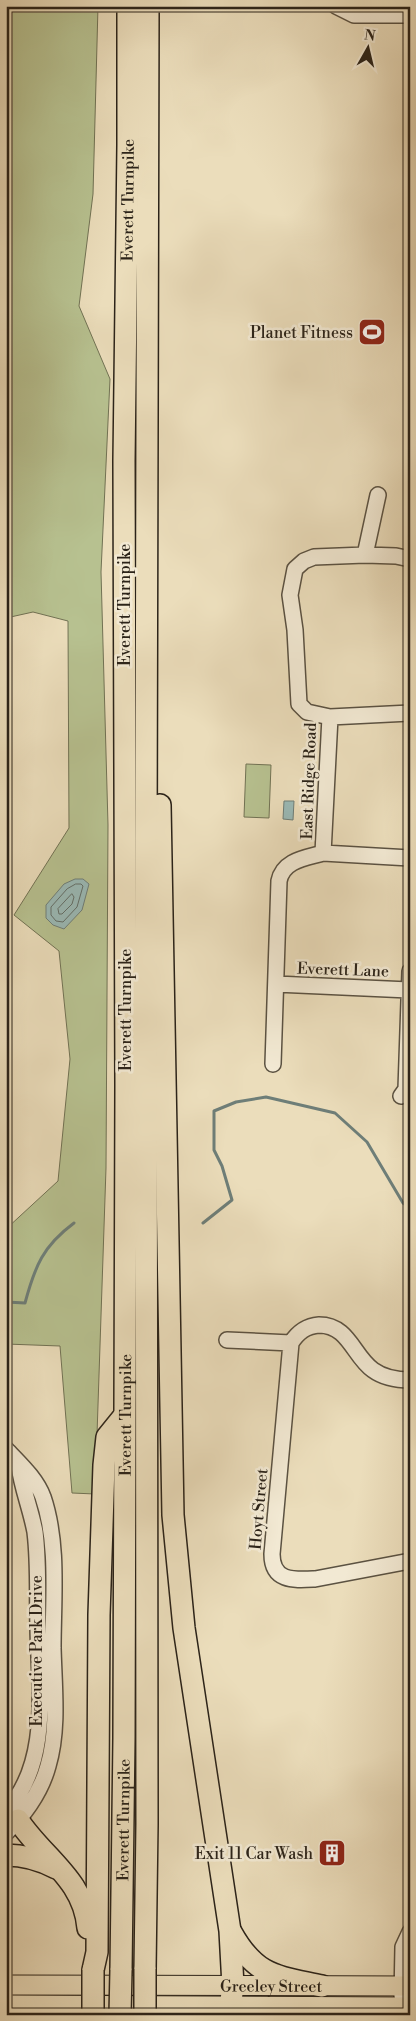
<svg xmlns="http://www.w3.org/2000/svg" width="416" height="2021" viewBox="0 0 416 2021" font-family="'Libre Bodoni',serif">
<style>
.green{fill:#b7c190;stroke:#717254}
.water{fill:#9abab7;stroke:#6e7e78}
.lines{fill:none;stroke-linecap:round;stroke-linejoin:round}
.shore{stroke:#626e68;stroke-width:1}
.stream{stroke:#6e7e78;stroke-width:3}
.minor-casing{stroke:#5b5242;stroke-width:18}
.major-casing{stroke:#2b2319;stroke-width:21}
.highway-casing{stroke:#2b2319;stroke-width:24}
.minor{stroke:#f2e9d3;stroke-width:15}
.major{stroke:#ebddbb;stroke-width:19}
.highway{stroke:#ebddbb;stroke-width:21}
.highway-bridge-casing{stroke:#2b2319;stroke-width:24;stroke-linecap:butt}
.highway-bridge{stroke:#ebddbb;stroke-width:21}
.labels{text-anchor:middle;stroke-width:5;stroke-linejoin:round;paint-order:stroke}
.street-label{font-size:16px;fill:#2b2319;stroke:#f2e9d3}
.poi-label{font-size:16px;fill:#2b2319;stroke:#f2e9d3;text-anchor:end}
</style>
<rect width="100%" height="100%" fill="#ebddbb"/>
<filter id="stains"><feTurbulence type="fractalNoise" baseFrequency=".004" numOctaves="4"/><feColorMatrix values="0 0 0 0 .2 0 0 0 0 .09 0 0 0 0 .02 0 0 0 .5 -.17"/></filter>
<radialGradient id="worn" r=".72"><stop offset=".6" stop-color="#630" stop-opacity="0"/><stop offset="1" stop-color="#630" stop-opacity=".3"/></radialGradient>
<!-- green -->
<path class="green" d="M6 6H98L93 194 79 306 110 379 101 572 108 825 106 1168 95 1494 72 1493 60 1346 6 1344V1229L58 1181 70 1059 59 951 14 915 69 828 68 621 33 612 6 618Z
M246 764 271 765 269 818 244 817Z"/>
<!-- water -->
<path class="water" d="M284 801H294L293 820 283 819Z
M75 879H83L89 884 82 910 64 929 53 925 46 918V905L64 884Z"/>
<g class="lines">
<!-- shore -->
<path class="shore" d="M76 884H81L83 886 77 907 63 922 56 921 51 915V907L67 889Z
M72 894 74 897 72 904 62 914H59L58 909Z"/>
<!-- stream -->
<path class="stream" d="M203 1223 232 1200 222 1166 214 1150V1111L236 1102 266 1097 335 1113 367 1142 403 1203 410 1208
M6 1302 25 1303C35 1266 43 1246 74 1223"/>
<!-- minor casing -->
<g class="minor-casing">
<path id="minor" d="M336 6 354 15H410
M365 555 396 556 410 559
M330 717 410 713
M323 853 410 858
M276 984 409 990
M273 1064 279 881C283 860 306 858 323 853L330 717 307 712 299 704 295 630 290 595 295 569 304 561 314 557 365 555 378 495
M401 1096 406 1089 410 971
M227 1340 291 1343
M410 1380C397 1380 384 1378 373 1370 353 1356 349 1325 319 1325 306 1326 298 1332 291 1343L272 1554C272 1582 294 1580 315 1579L410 1561
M6 1449C19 1463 36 1478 43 1497 59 1544 53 1599 53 1648 54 1687 59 1729 48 1766 41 1792 25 1814 6 1833
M6 1811C51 1763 39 1688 38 1628 37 1596 39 1564 35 1532 31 1510 22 1488 19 1466
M402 1996 403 1947 410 1932"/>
</g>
<!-- major casing -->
<g class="major-casing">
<g id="major">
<path id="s1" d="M6 1985 410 1986"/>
<path d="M6 2005 410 2007"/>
</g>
</g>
<!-- highway casing -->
<g class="highway-casing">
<g id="highway">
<path d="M160 805 173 1515 184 1628 230 1931 233 1986 229 2015"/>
<path d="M18 1820C43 1858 84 1879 88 1928"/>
<path d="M6 1855C24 1855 41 1860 56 1868"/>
<path d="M231 1932C256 1977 276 1976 322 1986"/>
<path d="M145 1969 147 1824 146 839 148 6"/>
<path d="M93 1970 97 1952 99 1615 104 1465 107 1437 124 1416"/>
<path id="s2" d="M121 1970 124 1738 126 1085 124 461 128 145V6"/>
</g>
</g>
<!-- minor -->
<use href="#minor" class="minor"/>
<!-- major -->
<use href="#major" class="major"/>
<!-- highway -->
<use href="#highway" class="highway"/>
<!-- highway-bridge casing -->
<g class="highway-bridge-casing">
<path id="highway-bridge" d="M93 1970V2015
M120 2015 121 1970
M145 2015V1969"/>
</g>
<!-- highway-bridge -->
<use href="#highway-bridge" class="highway-bridge"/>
</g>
<!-- icons -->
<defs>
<g id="stadium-square" transform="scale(1.4375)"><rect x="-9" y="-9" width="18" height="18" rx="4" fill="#8f2418" stroke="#f2e9d3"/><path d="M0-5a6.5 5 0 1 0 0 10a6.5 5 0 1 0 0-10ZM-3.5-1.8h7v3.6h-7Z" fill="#fff"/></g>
<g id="building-square" transform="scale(1.4375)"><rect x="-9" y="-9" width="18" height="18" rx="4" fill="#8f2418" stroke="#f2e9d3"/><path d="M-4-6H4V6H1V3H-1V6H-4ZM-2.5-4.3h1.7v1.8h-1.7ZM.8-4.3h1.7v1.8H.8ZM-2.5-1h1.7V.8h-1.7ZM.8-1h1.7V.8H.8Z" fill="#fff"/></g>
</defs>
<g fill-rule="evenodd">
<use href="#stadium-square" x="372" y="332"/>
<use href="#building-square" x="332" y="1853"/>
</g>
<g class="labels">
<!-- street labels -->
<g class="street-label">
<text dy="6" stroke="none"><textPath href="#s2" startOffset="1770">Everett Turnpike</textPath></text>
<text transform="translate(124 605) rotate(-90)" y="6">Everett Turnpike</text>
<text transform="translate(308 781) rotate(-88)" y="6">East Ridge Road</text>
<text transform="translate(343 969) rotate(2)" y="6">Everett Lane</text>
<text transform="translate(125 1010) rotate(-90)" y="6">Everett Turnpike</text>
<text dy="6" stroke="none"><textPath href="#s2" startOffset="555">Everett Turnpike</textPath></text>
<text transform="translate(258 1509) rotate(-85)" y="6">Hoyt Street</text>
<text transform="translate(36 1651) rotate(-90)" y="6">Executive Park Drive</text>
<text dy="6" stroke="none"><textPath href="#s2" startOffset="150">Everett Turnpike</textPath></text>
<text dy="6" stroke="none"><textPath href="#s1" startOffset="265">Greeley Street</textPath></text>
</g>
<!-- poi labels -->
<g class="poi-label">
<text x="353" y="338">Planet Fitness</text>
<text x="313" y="1859">Exit 11 Car Wash</text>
</g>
</g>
<!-- margin -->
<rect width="416" height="2021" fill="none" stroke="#ebddbb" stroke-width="25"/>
<rect x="8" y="8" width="401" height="2006" fill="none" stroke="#2b2319" stroke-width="2.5"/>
<rect x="12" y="12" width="391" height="1996" fill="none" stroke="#2b2319"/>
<!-- north arrow -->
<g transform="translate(368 48) rotate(8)" stroke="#f2e9d3" stroke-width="4" paint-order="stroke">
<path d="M0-4L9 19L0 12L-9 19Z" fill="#2b2319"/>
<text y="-8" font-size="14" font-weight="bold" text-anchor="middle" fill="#2b2319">N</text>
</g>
<rect width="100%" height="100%" filter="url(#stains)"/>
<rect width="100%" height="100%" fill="url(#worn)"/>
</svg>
